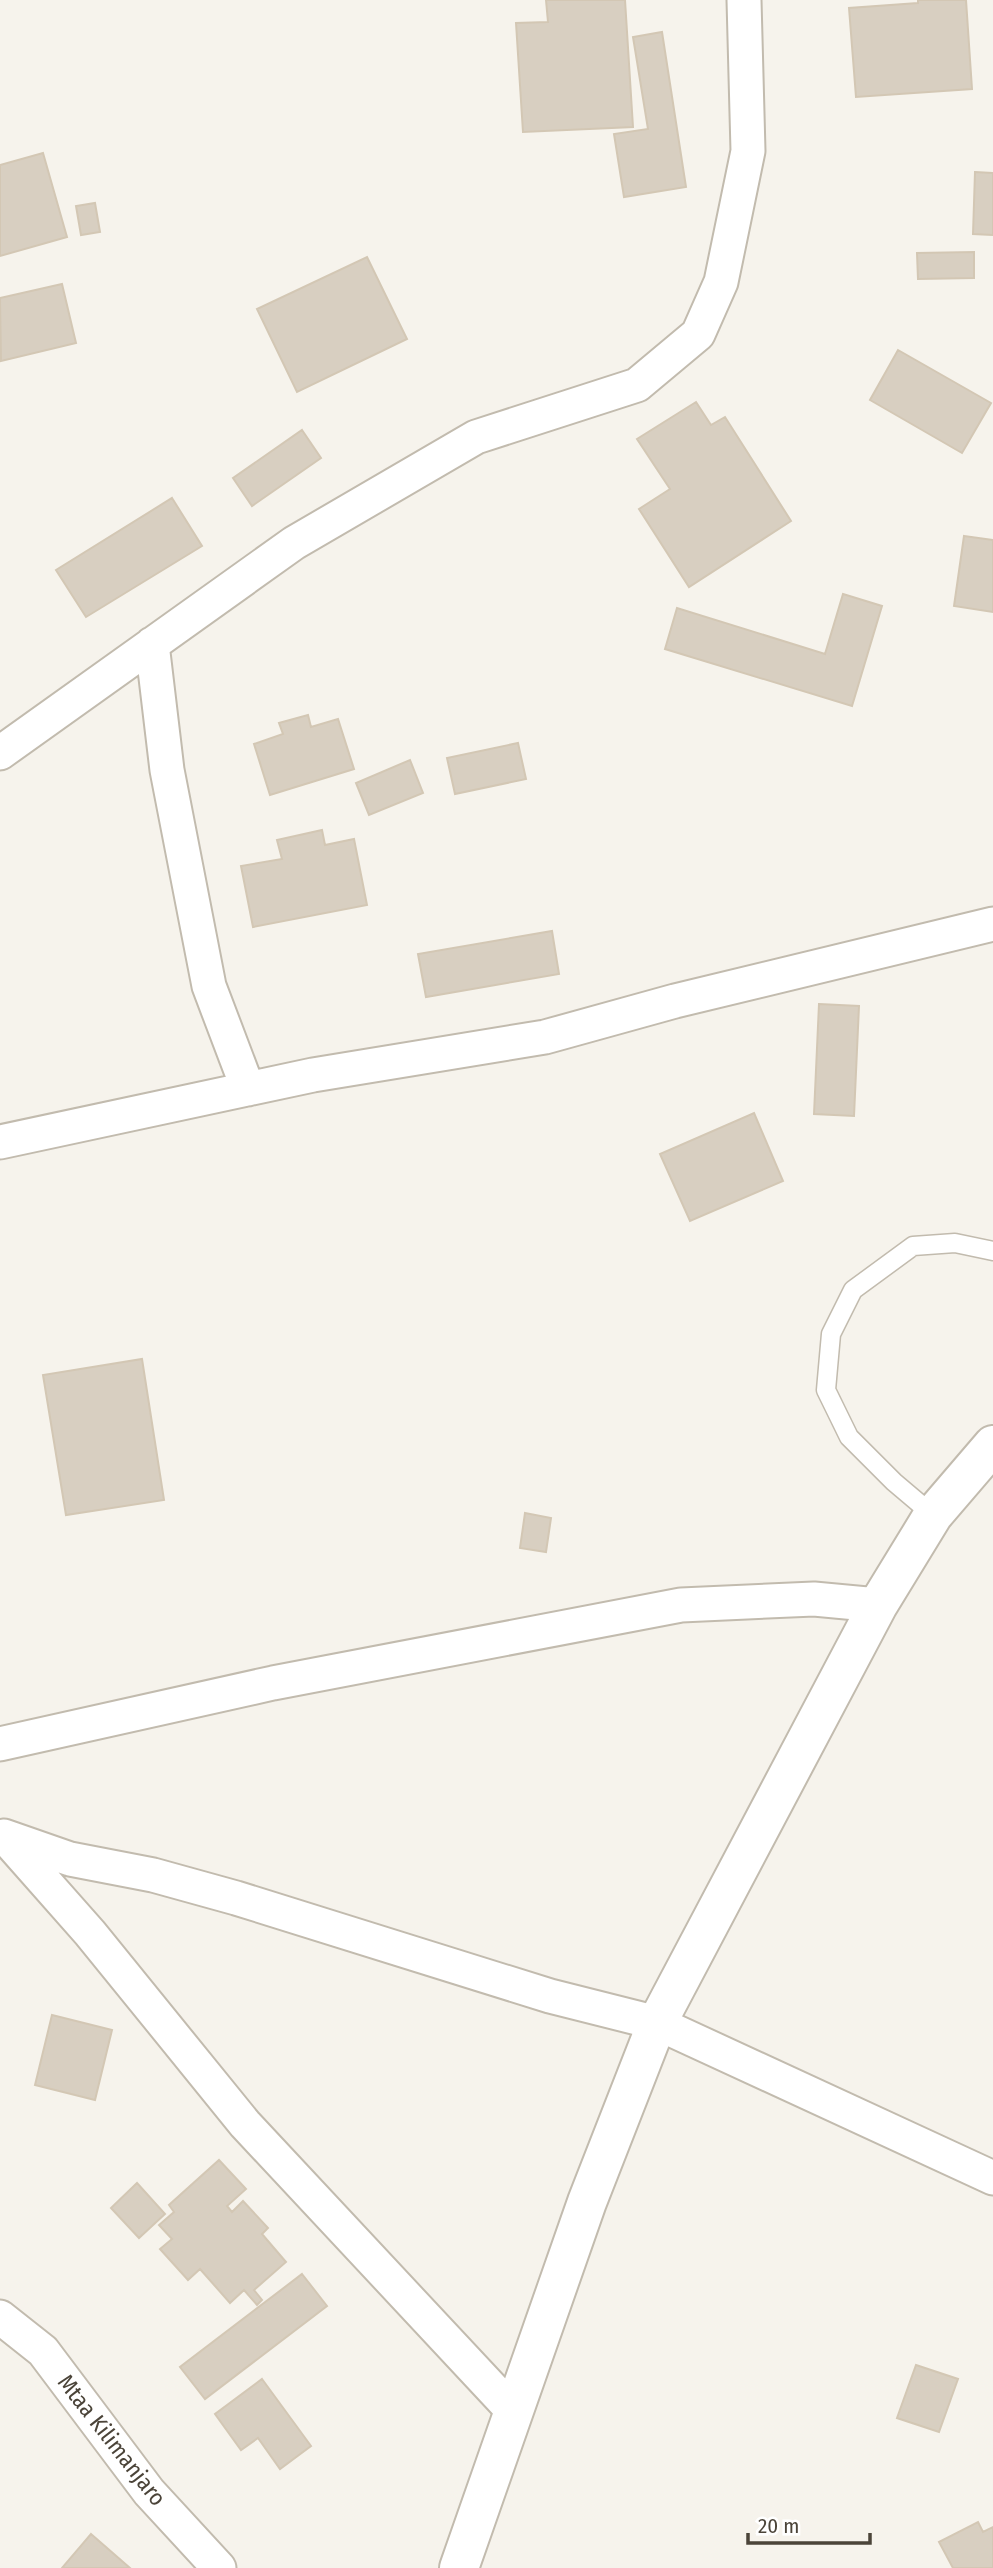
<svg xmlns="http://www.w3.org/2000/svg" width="993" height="2568" viewBox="0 0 993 2568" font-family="'Fira Sans Condensed',sans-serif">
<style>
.building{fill:#d8cfc1;stroke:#d3c7b4;stroke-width:2}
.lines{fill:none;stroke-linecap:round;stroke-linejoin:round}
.service-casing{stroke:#c2bbae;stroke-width:21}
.minor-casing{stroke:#c2bbae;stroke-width:37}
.tertiary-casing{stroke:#c2bbae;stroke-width:42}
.service{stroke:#fff;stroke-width:18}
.minor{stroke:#fff;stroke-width:33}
.tertiary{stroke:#fff;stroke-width:38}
.labels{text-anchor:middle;stroke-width:5;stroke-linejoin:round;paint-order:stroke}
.street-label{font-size:23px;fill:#4b4439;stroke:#fff}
</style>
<rect width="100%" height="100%" fill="#f6f3ec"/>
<!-- building -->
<path class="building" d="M546 0H625L633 127 523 132 516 23 548 22Z
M918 0H966L972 89 856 97 849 8 918 3Z
M662 32 686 187 624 197 614 134 648 129 633 37Z
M43 153 67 237 0 256V165Z
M975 172 993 173V235L973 234Z
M95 203 100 232 81 235 76 206Z
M974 252V278L918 279 917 253Z
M367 257 407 339 297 392 257 309Z
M62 284 76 343 1 361 0 298Z
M898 350 991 403 962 453 870 400Z
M696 402 711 425 725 417 791 521 689 587 639 509 670 489 637 439Z
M302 430 321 458 252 506 233 478Z
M172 498 202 546 86 617 56 570Z
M964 536 993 540V612L954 606Z
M843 594 882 606 852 706 665 649 677 608 825 654Z
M308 715 311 727 338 719 354 769 270 795 254 744 283 734 279 723Z
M518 743 526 779 455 794 447 758Z
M410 760 423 793 369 815 356 783Z
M322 830 325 845 354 839 367 905 253 927 241 866 282 859 277 840Z
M552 931 559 974 426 997 418 954Z
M819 1004 859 1006 854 1116 814 1114Z
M754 1113 783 1181 690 1221 660 1154Z
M142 1359 164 1500 66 1515 43 1375Z
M525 1513 551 1518 546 1552 520 1548Z
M52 2015 112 2030 95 2100 35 2085Z
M219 2160 246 2189 227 2206 232 2212 243 2201 268 2228 262 2234 286 2262 254 2290 262 2300 257 2305 244 2290 230 2303 200 2269 188 2280 160 2249 172 2239 159 2225 174 2212 169 2205Z
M137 2183 165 2214 139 2238 111 2208Z
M302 2274 327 2306 205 2399 180 2367Z
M916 2365 958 2379 939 2432 897 2418Z
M262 2379 311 2446 280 2469 258 2438 241 2450 215 2414Z
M978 2522 983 2532 993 2527V2568H953L939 2542Z
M91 2534 130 2568H62Z"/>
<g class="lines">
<!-- service casing -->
<g class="service-casing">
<path id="service" d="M933 1515 894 1482 849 1437 826 1390 831 1334 853 1290 913 1246 955 1243 993 1251"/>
</g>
<!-- minor casing -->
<g class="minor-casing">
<path id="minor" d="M152 644 167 770 209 986 248 1089
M0 753 294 543 476 437 637 385 698 334 721 282 748 151 744 0
M0 1142 313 1075 545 1037 675 1001 993 924
M0 1744 273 1683 681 1605 814 1599 878 1605
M4 1836 70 1859 153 1875 236 1898 550 1996 657 2023 993 2178
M6 1838 90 1933 245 2124 514 2412
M0 2317 43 2351 149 2492 219 2568"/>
</g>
<!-- tertiary casing -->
<g class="tertiary-casing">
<path id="tertiary" d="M459 2568 587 2202 657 2023 878 1605 933 1515 993 1445"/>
</g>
<!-- service -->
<use href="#service" class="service"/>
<!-- minor -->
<use href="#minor" class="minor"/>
<!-- tertiary -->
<use href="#tertiary" class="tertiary"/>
</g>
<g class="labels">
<!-- street labels -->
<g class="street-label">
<text transform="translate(112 2440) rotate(52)" y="8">Mtaa Kilimanjaro</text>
</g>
</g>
<!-- scale -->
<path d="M748 2533v10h122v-10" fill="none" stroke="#4b4439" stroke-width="3.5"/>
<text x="758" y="2533" font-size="21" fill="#4b4439" stroke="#ffffff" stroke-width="5" paint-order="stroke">20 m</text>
</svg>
